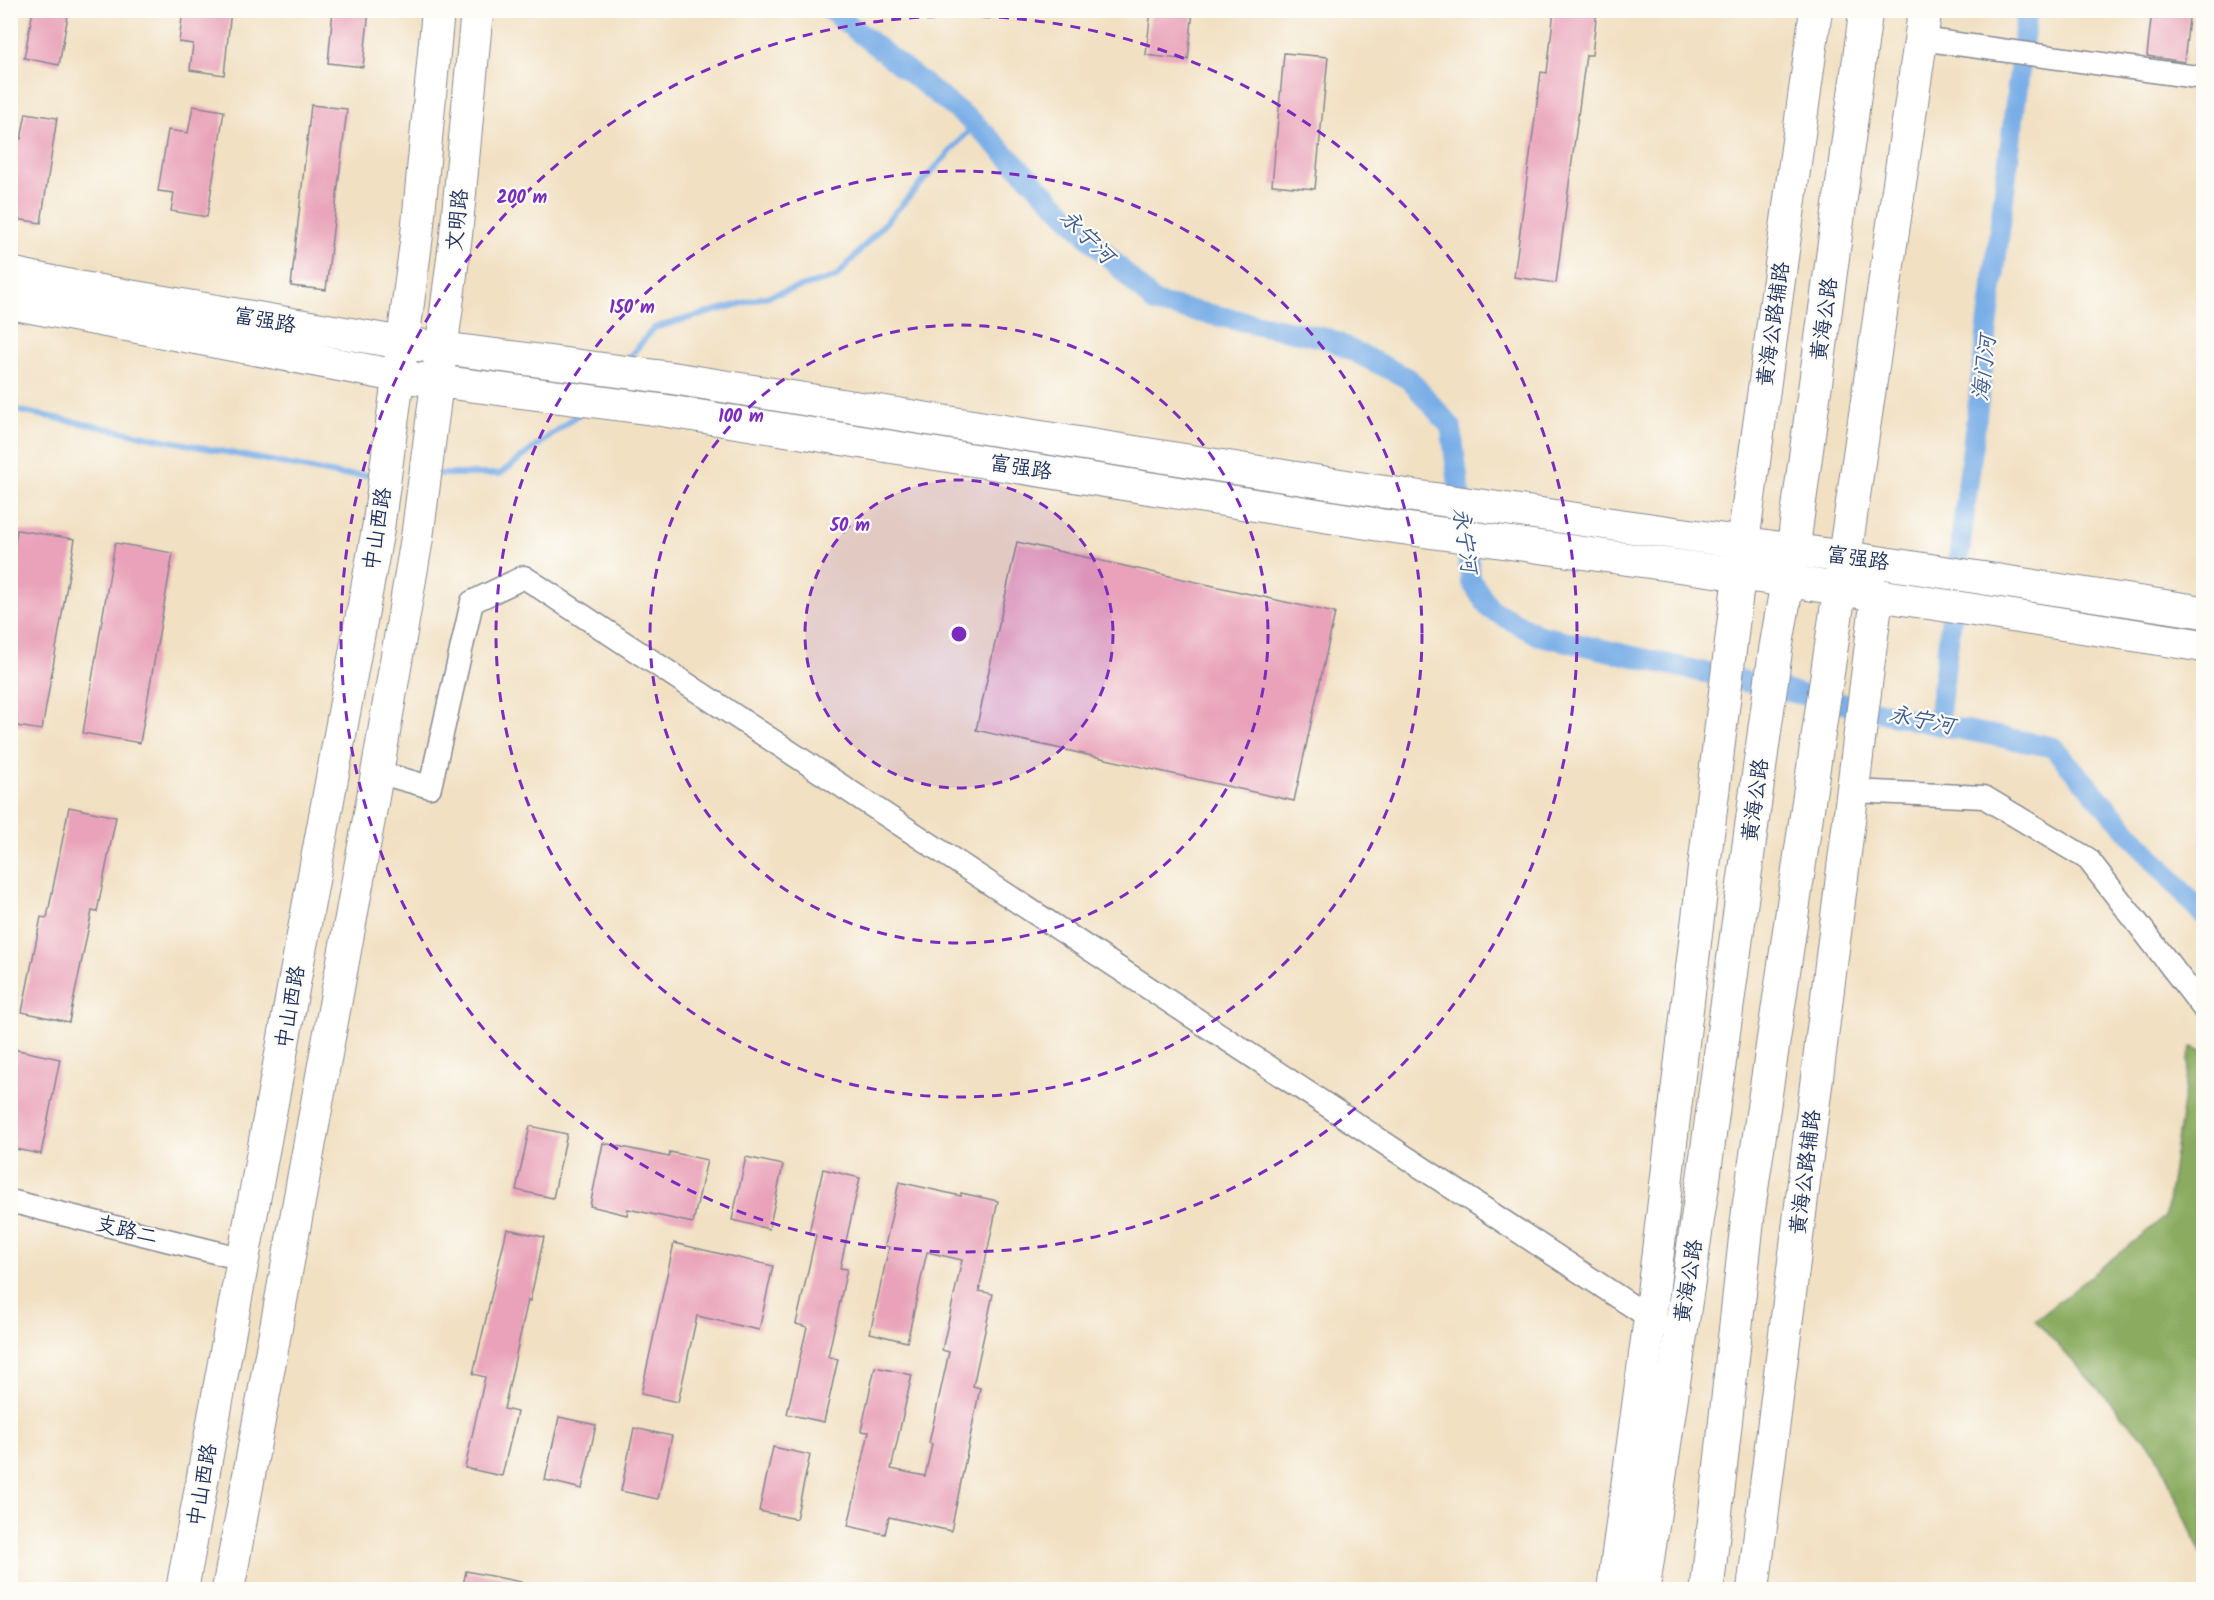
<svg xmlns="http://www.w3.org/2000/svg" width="2214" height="1600" viewBox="0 0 2214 1600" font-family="Kalam,'LXGW WenKai TC',sans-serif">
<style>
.forest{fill:#8bac60;stroke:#536e5f;stroke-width:1.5}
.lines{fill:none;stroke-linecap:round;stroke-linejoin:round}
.stream{stroke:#79aee7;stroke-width:6}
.canal{stroke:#79aee7;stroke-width:21}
.building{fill:#e9a2b9}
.minor-casing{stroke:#868890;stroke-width:25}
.secondary-casing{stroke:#868890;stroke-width:34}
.primary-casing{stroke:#868890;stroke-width:35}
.minor{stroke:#fff;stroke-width:22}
.secondary{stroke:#fff;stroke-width:32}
.primary{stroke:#fff;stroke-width:33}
.ring{fill:none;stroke:#7b2cbf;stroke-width:3;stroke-dasharray:10 8}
.labels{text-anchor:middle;stroke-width:4.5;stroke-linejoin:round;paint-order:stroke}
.street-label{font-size:21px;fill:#1b2f5e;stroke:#fdfcf7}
.water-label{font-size:22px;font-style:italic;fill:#3c5b8e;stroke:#fdfcf7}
.centre{fill:#7b2cbf;stroke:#fdfcf7;stroke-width:3}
.ring-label{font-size:18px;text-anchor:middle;font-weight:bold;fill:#7b2cbf;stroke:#fdfcf7;stroke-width:4.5;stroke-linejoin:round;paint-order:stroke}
</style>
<rect width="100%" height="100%" fill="#fdfcf7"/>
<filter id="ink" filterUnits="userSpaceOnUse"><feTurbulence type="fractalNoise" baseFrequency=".0167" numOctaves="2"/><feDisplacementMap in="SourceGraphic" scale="12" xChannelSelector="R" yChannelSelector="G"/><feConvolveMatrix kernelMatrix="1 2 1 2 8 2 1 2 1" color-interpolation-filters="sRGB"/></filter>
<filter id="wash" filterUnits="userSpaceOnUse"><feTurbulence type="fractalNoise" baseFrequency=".008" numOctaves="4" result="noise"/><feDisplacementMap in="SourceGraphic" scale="24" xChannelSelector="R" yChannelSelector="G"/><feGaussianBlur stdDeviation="1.35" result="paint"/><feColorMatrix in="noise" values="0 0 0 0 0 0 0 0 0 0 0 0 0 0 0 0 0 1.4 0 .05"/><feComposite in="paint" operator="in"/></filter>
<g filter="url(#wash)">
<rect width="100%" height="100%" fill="#f1e0c2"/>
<!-- forest -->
<path class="forest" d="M2191 1047 2204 1051 2203 1558 2156 1452 2035 1320 2166 1216Z"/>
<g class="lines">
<!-- stream -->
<path class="stream" d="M625 362 654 328 836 277 975 124
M10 409 341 475H376
M434 474H500L583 411"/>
<!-- canal -->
<path class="canal" d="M830 10 975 124 1155 303 1329 339 1409 379 1451 427 1471 581 1490 609 1538 635 1938 725 2053 747 2204 916
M1938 725 2027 10"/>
</g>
<g id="blocks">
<!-- building -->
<path class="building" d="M33 10H69L59 65 24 58Z
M183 10H231L224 75 190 70 193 44 179 42Z
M333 10H369L363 67 328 63Z
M1151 10H1193L1188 60 1146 55Z
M1554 10H1597L1592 55H1586L1556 283 1514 277 1541 72 1547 73Z
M2152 10H2190L2184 62 2147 56Z
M1284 53 1328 57 1315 189 1272 185Z
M311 105 347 109 326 290 291 286Z
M193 106 224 111 207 217 171 211 174 193 158 191 168 130 188 133Z
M26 113 57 118 41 223 10 218V137L21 139Z
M17 530 75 539 42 730 10 725V570Z
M1017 542 1335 613 1294 801 976 730Z
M115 543 173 553 140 743 83 733Z
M69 807 116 817 97 912 92 911 69 1022 22 1012 41 917 47 918Z
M13 1049 60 1059 41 1154 10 1148V1062Z
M530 1126 567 1134 553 1198 516 1190Z
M603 1143 669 1157 670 1152 707 1160 693 1223 628 1209 627 1215 590 1206Z
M746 1157 783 1165 769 1229 732 1220Z
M823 1169 860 1178 840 1268 847 1269 828 1357 838 1359 824 1422 787 1414 807 1327 796 1324 816 1235 809 1233Z
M899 1182 961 1196V1193L998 1201 979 1291 993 1294 973 1386 980 1388 951 1531 889 1517 885 1534 848 1526 869 1432 861 1431 875 1367 912 1375 891 1469 925 1476 932 1444 929 1443 949 1352 942 1350 962 1260 927 1252 907 1342 870 1333 889 1247 885 1246Z
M507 1229 544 1237 530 1301 528 1300 504 1409 517 1412 502 1476 465 1468 485 1377 473 1374Z
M674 1243 773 1266 759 1330 697 1316 678 1402 641 1394Z
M559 1417 596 1425 582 1489 545 1480Z
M634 1428 672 1436 658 1499 621 1491Z
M773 1447 810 1455 796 1519 759 1511Z
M466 1571 521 1582 520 1590H462Z"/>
</g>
</g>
<g filter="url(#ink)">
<use href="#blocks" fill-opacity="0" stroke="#868890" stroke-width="1.5"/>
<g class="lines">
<!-- minor casing -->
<g class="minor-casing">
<path id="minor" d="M1921 39 2204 78
M377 772 430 787 472 602 524 577 1661 1325
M1852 791 1984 797 2088 859 2204 1009
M10 1201 243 1259"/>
</g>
<!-- secondary casing -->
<g class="secondary-casing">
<path id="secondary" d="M10 273 71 286 403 343 672 378 1378 491 1845 557 2204 612
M10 303 398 376 661 410 1380 525 1788 581 2204 646
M182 1590 378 529 417 235 438 10
M228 1590 373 797 417 538 456 235 477 10
M1613 1590 1650 1318 1743 542 1816 10
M1753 1590 1877 596 1864 580"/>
</g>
<!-- primary casing -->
<g class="primary-casing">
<path id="primary" d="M1643 1590 1704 1175 1776 647 1793 549 1866 10
M1707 1590 1749 1206 1925 10"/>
</g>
<!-- minor -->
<use href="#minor" class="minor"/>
<!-- secondary -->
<use href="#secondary" class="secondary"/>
<!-- primary -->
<use href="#primary" class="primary"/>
</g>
</g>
<!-- distance rings -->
<circle cx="959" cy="634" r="154" fill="#7b2cbf" fill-opacity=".12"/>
<g class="ring">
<circle cx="959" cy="634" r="154"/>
<circle cx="959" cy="634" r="309"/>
<circle cx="959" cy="634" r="463"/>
<circle cx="959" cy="634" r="618"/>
</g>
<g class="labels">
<!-- street labels -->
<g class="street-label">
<text transform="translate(457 220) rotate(-84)" y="7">文明路</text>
<text transform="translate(1824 319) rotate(-82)" y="7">黄海公路</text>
<text transform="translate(265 320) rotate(10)" y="7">富强路</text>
<text transform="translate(1773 324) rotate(-82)" y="7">黄海公路辅路</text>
<text transform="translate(1021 467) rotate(9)" y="7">富强路</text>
<text transform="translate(377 529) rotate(-81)" y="7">中山西路</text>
<text transform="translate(1858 558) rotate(8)" y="7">富强路</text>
<text transform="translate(1755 800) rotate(-82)" y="7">黄海公路</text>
<text transform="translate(290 1007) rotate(-80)" y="7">中山西路</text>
<text transform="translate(1805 1172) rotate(-83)" y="7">黄海公路辅路</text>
<text transform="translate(127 1230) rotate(14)" y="7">支路二</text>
<text transform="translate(1688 1281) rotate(-81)" y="7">黄海公路</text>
<text transform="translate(202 1485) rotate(-80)" y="7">中山西路</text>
</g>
<!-- water labels -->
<g class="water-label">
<text transform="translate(1088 236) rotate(45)" y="8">永宁河</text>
<text transform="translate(1983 368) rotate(-83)" y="8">海门河</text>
<text transform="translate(1466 540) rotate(82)" y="8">永宁河</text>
<text transform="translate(1922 719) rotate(12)" y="8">永宁河</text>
</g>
</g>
<circle cx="959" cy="634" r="9" class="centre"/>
<g class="ring-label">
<text x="522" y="203">200 m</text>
<text x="632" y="313">150 m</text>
<text x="741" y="422">100 m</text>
<text x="850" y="531">50 m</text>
</g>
<!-- margin -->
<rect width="2214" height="1600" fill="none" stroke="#fdfcf7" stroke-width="36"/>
</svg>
